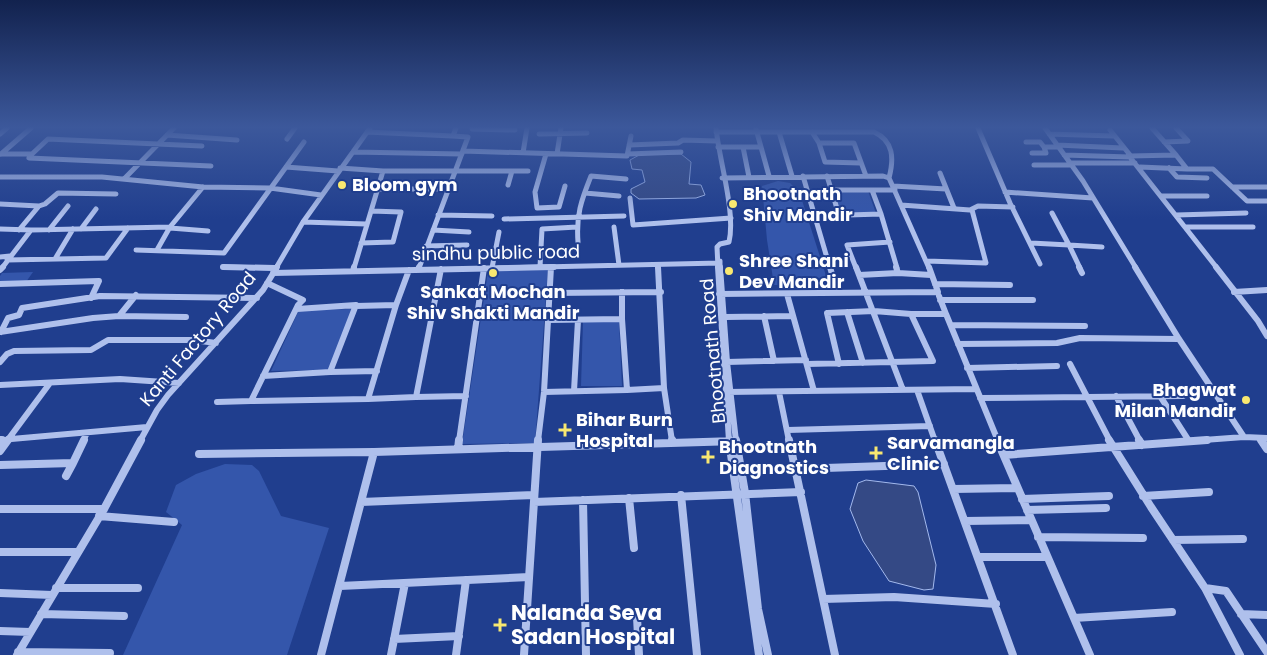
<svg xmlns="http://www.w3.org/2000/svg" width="1267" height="655" viewBox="0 0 1267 655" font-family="Poppins,sans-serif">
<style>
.green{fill:#3456ab}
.water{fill:#344985;stroke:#a3b9ed}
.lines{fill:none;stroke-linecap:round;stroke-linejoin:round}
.minor-far2{stroke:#afc0ec;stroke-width:5}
.minor-far1{stroke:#afc0ec;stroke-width:6}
.minor{stroke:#afc0ec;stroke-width:8}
.poi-dot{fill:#f9e870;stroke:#203e8e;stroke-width:2}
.labels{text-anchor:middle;stroke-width:4;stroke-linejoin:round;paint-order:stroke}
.poi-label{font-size:18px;font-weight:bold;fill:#fff;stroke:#203e8e;text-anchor:start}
.street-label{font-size:18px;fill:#fff;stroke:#203e8e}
.near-poi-label{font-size:21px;font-weight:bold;fill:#fff;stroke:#203e8e;text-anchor:start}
</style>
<rect width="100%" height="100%" fill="#203e8e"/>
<!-- green -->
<path class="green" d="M778 181 790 183 795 188 791 190 792 193 800 194 829 285H774L767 240 762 186Z
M834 191H868L876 213H841Z
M548 270 535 443 462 444 488 271Z
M33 272 26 282 0 283V276L2 273Z
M354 309 330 370 271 371 299 310Z
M583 322H619L622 386H581Z
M225 464 252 465 259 471 281 516 329 528 287 655H123L182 525 166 512 176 485 196 474Z"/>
<!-- water -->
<path class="water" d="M641 154H681L691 162 689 184 701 185 705 195 696 198 639 199 631 193V189L645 182 642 170 632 169 630 160Z
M866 480 914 486 918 492 936 565 933 589 924 590 889 581 863 541 850 509 858 483Z"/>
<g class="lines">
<!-- minor-far2 -->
<path class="minor-far2" d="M716 128C719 160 736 212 729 242L720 244 717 247 718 268
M978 128 1010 203 1040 264
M1045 128 1083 181 1136 268
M1152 128 1176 155 1129 156 1217 268
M472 129 515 130
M756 129 769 176
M1110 130 1130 155
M367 132 453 136 456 128
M716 132H874C894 141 894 159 889 178
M779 132 792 176
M812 132 819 143H854L866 176
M0 134 7 128
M539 134 587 133
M1049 134 1114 136
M167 135 237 140
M287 139 295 128
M1026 142H1040L1044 147
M1164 142 1188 141 1176 128
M819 143 825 162 861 163
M629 145 678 143 683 140 717 141
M1057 145 1123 148
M718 147H761
M743 147 749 177
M463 151 627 156 631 136
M353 152 462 154
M523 153 527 128
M1032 153H1046L1044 147H1058
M1 154H32L48 139 202 146
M1 154 31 128
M546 154 535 192 537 208 559 207 565 186
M557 154 561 128
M628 154 681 152
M31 155 29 158 211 166
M1064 155 1130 157
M1069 163H1135
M1034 165H1071
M286 167 338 171
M1140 167 1187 169 1176 155
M340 168 383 171H512L508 185
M1169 168 1177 177 1207 178
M1187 169H1213L1247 201H1267
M512 171H528
M940 173 954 208
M803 176 830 268
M827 176 839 215
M0 177H102L203 187 270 188 321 195
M722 178 883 176 889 178 929 268
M124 179 174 128
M893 186 946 189
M1232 187H1267
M377 189H448
M831 190H895
M872 190 881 214
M1005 192 1093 198
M585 193 619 196
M1162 196H1207
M630 198 633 225 731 218
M0 204 39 206 19 230
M901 205 970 210 978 206 1013 207
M39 206 45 204 58 193 116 194
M438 215 492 216
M1176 215 1246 213
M814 216 881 214 897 268
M504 219 624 216
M303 222 366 224
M614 227 619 265
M1185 227H1253
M170 228 208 231
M0 229 31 230 2 268
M81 229 96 209
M31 230 170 227 203 187
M49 230 68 206
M433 230 469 232
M578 242C576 215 581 201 591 176L626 179
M361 243 393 242 401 212 371 211
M1031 243 1069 245 1052 213
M426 246 467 245
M136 250 224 253 304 142
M157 250 170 227
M0 257 10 256
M55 259 73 229
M7 260 106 258 128 228
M720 261V268
M927 261 986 263 972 210
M658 265V268
M223 267 273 268
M540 267 542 229 577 227
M276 268 303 222 370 128
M354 268 383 171
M419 268 468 137 453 136
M492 268 499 232
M498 268 720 263
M856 268 847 245 890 242
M1080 268 1069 245 1102 247"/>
<!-- minor-far1 -->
<path class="minor-far1" d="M223 267 275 268
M658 267 664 388 672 441
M718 267 729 441
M720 267 727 362 736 441
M830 267 837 292
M856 267 859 275
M896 267 898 273 859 275 903 390
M1079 267 1082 273
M1135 267 1179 339 1244 437
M1216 267 1258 321 1267 336
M0 270 3 267
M409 270 396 305 368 399 416 397 441 269
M418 270 419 267
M353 271 354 267
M273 273 554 267
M898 273 931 275
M267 283 303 300 298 305 251 401 368 399
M0 284 99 281 91 298
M935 284 1010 285
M622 292V319
M1234 292 1267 290
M550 293 661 292
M719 294 938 292 929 267
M787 294 814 391
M939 296 946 314
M940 300H1033
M356 306 396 305
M297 309 356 305 330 372 377 371
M847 312 863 363
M119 316 136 295
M764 316 774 361
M725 317 793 316
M951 325 1085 326
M0 332 93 318 119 316 186 317
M1 332 8 318 19 315 22 308 100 296 257 298
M958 344 1057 343 1080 338 1179 339
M0 362 7 354 14 351 91 350 108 340H193L216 343
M727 362 806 360
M807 364 933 361 911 314H946L998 441
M839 364 827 313 874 311 911 314
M1070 364 1110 441
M967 368 1057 366
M263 376 330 372
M0 385 120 379 179 383
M627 390 664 388
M917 390 935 441
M574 391 578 320
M544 392 627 390 622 319 548 320
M727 392 976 389
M779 392 789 441
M1116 396 1140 441
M1160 396 1189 441
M416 397 466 396
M980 398 1183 396
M217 402 251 401
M788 430 930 426
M1260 438 1262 441
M0 440 147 427
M7 441 50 383
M83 441 87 433
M140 441 157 410 168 395 263 290 277 267
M459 441 484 268
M538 441 544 392 551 267
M1190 441 1244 437 1267 438"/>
<!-- minor -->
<path class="minor" d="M0 440H2
M672 440V443
M729 440 759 655
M736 440 745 493 758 609 768 655
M789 440 835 655
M935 440 1013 655
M997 440 1090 655
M1109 440 1151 507 1205 588 1226 591 1267 652
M1139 440 1142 445
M1261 440 1267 449
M458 449 459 440
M0 451 8 440
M199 454 374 452 736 441
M1004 455 1207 440
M0 465 73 463 84 440
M796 469 944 464
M66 476 73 463
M953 489 1017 488
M681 495 697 655
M1143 496 1209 492
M629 498 634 548
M1022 499 1109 496
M583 500 586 655
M361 502 534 495
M534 502 801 492
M0 509H104
M1027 510 1106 508
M99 516 174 522
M965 521 1031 520
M1038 537 1143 538
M1173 540 1243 539
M0 552H77
M978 557H1047
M340 586 529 577
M56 588H138
M1205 588 1240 655
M0 593 52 595
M823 599 894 597 996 604
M41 614 124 616
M1241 614 1267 615
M637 617 639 655
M1074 618 1172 612
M0 631 30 632
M394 639 459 636
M18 652 110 653
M17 655 104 509 141 440
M321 655 374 452
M391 655 405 583
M456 655 466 580
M524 655 538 440"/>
</g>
<!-- sky -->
<linearGradient id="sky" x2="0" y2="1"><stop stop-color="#12224e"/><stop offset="0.58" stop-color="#3c589b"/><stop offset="1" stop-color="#3c589b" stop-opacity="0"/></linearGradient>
<rect width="1267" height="219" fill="url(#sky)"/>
<!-- markers -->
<g class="poi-dot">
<circle cx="342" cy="185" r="5"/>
<circle cx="733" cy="204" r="5"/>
<circle cx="729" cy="271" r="5"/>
<circle cx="493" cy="273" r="5"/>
<circle cx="1246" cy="400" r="5"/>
<path d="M562.5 422.5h5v5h5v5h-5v5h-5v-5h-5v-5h5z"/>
<path d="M873.5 445.5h5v5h5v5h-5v5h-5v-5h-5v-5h5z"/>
<path d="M705.5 449.5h5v5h5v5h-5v5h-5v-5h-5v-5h5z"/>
<path d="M497.5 617.5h5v5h5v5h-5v5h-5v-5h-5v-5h5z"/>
</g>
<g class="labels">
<!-- poi labels -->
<g class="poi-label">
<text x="352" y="191">Bloom gym</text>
<text x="743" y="200">Bhootnath<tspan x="743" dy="21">Shiv Mandir</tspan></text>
<text x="739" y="267">Shree Shani<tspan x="739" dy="21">Dev Mandir</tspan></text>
<text x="493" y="298" text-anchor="middle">Sankat Mochan<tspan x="493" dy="21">Shiv Shakti Mandir</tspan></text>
<text x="1236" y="396" text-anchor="end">Bhagwat<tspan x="1236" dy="21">Milan Mandir</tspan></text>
<text x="576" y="426">Bihar Burn<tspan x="576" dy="21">Hospital</tspan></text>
<text x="887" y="449">Sarvamangla<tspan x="887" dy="21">Clinic</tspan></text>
<text x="719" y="453">Bhootnath<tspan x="719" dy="21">Diagnostics</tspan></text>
</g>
<!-- street labels -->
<g class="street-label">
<text transform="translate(496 253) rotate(-1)" y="6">sindhu public road</text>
<text transform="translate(198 339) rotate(-50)" y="6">Kanti Factory Road</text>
<text transform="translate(713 351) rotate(-95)" y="6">Bhootnath Road</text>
</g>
<!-- near-poi labels -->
<g class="near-poi-label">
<text x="511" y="620">Nalanda Seva<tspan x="511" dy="24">Sadan Hospital</tspan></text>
</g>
</g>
</svg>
